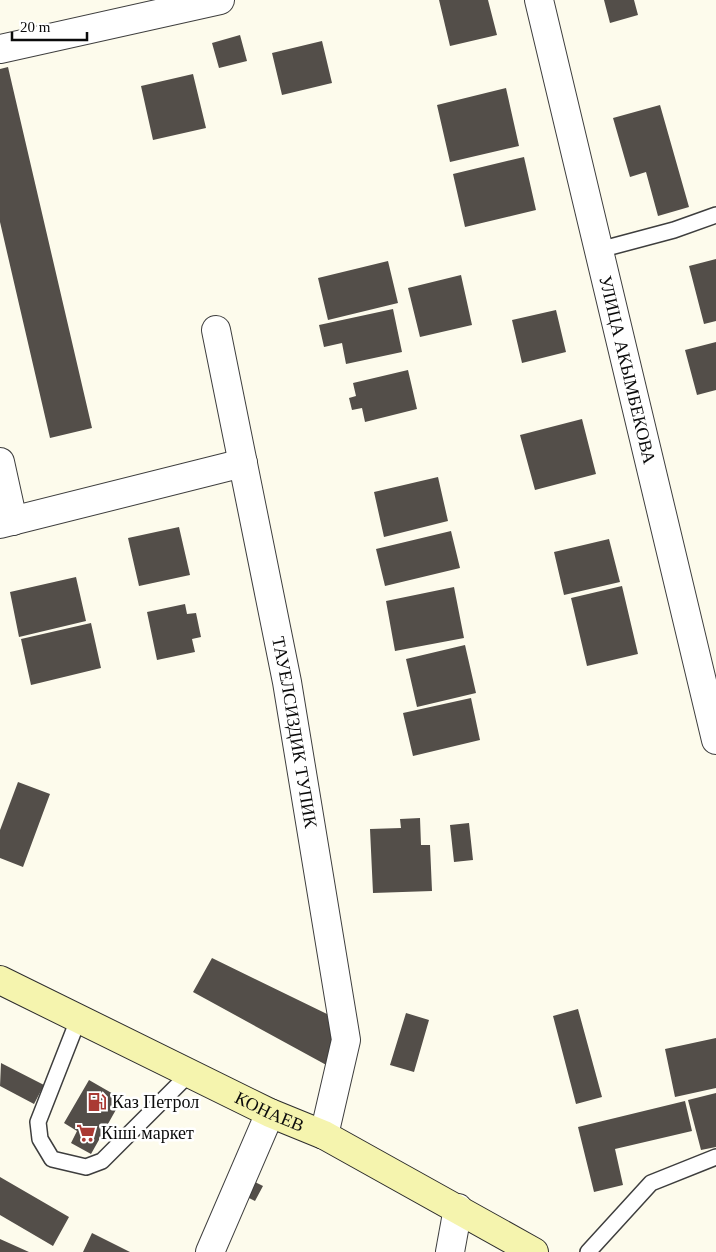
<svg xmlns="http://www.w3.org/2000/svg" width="716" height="1252" viewBox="0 0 716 1252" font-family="'Times New Roman',serif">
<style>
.building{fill:#534e49}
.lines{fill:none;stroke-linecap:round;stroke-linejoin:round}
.lane-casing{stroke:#3e3e3e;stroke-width:18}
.street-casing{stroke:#3e3e3e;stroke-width:30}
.secondary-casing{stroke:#2d2d2d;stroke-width:30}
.lane{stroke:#fff;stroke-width:15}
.street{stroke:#fff;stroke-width:28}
.secondary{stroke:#f5f4ae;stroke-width:28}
.labels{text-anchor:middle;stroke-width:5;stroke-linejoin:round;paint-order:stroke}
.street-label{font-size:18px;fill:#0b0b0b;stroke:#fff}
.poi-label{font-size:18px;fill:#0b0b0b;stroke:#fff;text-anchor:start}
</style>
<rect width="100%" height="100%" fill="#fdfbec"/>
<!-- building -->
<path class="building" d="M439 0H488L497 35 450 46Z
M604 0H634L638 15 610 23Z
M240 35 247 61 219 68 212 43Z
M322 41 332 83 282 95 272 53Z
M8 67 92 428 50 438 0 222V69Z
M193 74 206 128 153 140 141 86Z
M506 88 519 146 450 162 437 105Z
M660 105 689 207 658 216 646 172 630 177 613 118Z
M524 157 536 210 465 227 453 174Z
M716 259V321L704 324 689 266Z
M388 261 398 303 328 320 318 278Z
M461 275 472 325 420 337 408 288Z
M393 309 402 352 346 364 342 343 324 347 319 325Z
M556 310 566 352 522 363 512 320Z
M716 342V390L697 395 685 350Z
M408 370 417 409 365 422 362 408 352 410 349 398 356 396 353 383Z
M582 419 596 474 535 490 520 435Z
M438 477 448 521 384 537 374 492Z
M179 527 190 575 139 586 128 538Z
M451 531 460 568 385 586 376 549Z
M609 539 620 582 564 595 554 552Z
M76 577 86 621 19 637 10 592Z
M622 586 638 654 587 666 571 598Z
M454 587 464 638 395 651 386 601Z
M185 604 187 614 196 613 201 637 192 639 195 652 157 660 147 612Z
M91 623 101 668 31 685 21 639Z
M465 645 476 693 417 707 406 659Z
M471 698 480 740 413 756 403 713Z
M18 782 50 794 23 867 0 858V830Z
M420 818 421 845H430L432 891 373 893 370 829 401 828 400 819Z
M469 823 473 860 454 862 450 825Z
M212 958 327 1014 335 1051 330 1067 193 992Z
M578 1009 602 1097 576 1104 553 1016Z
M406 1013 429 1020 414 1072 390 1065Z
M716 1038V1088L675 1097 665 1049Z
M1 1063 44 1085 34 1104 0 1086Z
M89 1080 122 1099 91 1154 71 1143 77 1131 64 1123Z
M716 1093V1147L701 1150 688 1100Z
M685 1101 692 1131 615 1149 623 1185 594 1192 578 1127Z
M0 1177 69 1217 53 1246 0 1215Z
M255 1182 263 1186 255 1201 247 1197Z
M92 1233 130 1252H83Z
M0 1239 29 1252H0Z"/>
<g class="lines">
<!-- lane casing -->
<g class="lane-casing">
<path id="lane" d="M599 250 674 230 716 215
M78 1020 38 1122 40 1139 52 1159 86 1167 102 1161 190 1073
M588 1252 651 1183 716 1157"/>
</g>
<!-- street casing -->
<g class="street-casing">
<g id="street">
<path id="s1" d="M539 0 716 740"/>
<path d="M0 49 220 0"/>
<path id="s2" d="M216 330 287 682 346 1040 324 1135"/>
<path d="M0 462 13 521"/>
<path d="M0 524 243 463"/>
<path d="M210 1252 270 1113"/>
<path d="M450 1252 458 1208"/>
</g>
</g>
<!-- secondary casing -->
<g class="secondary-casing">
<g id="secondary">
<path id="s3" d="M0 980 270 1113 324 1135 534 1252"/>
</g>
</g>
<!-- lane -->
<use href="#lane" class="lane"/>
<!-- street -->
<use href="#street" class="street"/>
<!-- secondary -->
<use href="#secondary" class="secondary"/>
</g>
<!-- icons -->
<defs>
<g id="fuel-bare" transform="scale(1.5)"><path d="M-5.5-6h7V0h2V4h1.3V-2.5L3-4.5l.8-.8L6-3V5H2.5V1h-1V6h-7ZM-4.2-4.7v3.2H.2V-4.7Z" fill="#aa3a34" stroke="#fff" stroke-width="2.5" paint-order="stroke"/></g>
<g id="supermarket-bare" transform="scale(1.5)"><path d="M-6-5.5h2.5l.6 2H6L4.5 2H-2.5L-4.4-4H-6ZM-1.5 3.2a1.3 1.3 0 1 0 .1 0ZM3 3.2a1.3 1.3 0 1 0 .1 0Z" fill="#aa3a34" stroke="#fff" stroke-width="2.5" paint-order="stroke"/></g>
</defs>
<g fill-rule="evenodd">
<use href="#fuel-bare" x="97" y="1102"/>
<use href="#supermarket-bare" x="86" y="1133"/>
</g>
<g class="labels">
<!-- street labels -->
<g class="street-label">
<text dy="6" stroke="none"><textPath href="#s1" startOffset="380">УЛИЦА АКЫМБЕКОВА</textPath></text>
<text dy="6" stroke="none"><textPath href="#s2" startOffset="410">ТАУЕЛСИЗДИК ТУПИК</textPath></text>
<text dy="6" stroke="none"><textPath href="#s3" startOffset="300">КОНАЕВ</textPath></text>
</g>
<!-- poi labels -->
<g class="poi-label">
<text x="112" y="1108">Каз Петрол</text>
<text x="101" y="1139">Кіші маркет</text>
</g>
</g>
<!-- scale -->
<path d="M12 32v8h75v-8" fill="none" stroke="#0b0b0b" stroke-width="2.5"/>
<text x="20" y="32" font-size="15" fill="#0b0b0b" stroke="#ffffff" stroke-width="4" paint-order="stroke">20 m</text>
</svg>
